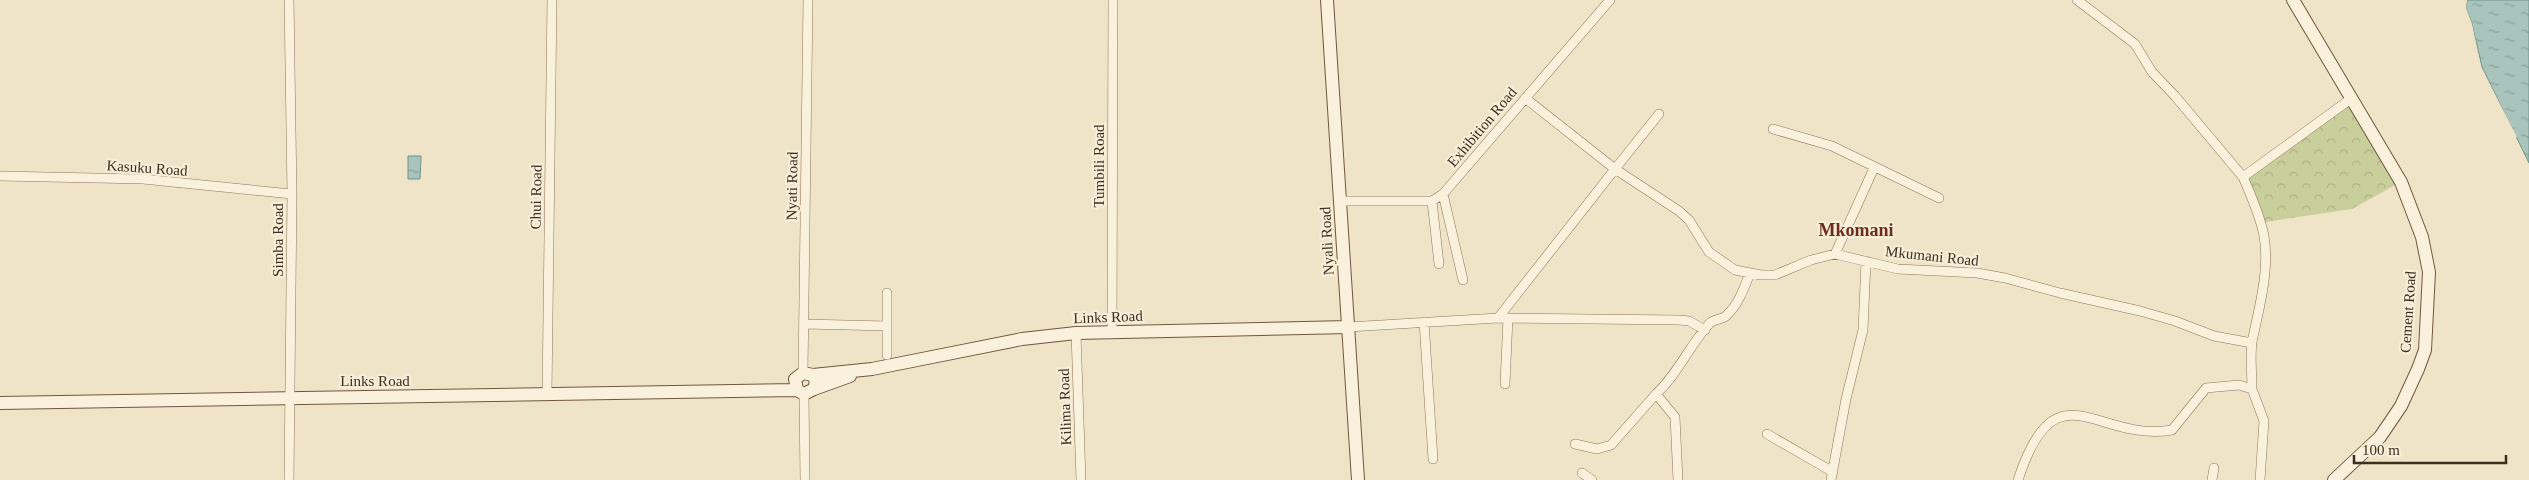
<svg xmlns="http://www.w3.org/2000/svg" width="2529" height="480" viewBox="0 0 2529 480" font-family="'Times New Roman',serif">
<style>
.park{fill:url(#park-crowns)}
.water{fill:url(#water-ripples);stroke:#6f938a}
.pier{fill:#f0e4c8}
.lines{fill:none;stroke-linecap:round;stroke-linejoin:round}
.street-casing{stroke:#8d765c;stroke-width:10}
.secondary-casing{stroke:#6f573f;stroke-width:14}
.street{stroke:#faf1dc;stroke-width:9}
.secondary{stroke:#faf1dc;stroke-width:12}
.labels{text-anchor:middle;stroke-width:4.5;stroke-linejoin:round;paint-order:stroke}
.street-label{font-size:15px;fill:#3d2e20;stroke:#f7eed8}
.quarter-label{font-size:18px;font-weight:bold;fill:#6b2e1e;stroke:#f7eed8}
</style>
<defs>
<pattern id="park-crowns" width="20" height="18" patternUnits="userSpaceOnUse" patternTransform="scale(1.25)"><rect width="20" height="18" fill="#c9cf9b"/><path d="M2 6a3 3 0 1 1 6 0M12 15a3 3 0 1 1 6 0" fill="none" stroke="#aeb285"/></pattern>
<pattern id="water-ripples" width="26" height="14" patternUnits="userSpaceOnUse" patternTransform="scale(1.25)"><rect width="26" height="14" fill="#a9c4bc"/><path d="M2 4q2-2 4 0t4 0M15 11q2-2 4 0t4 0" fill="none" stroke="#8ba098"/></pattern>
</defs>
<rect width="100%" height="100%" fill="#f0e4c8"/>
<!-- park -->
<path class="park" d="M2353 101 2397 184 2352 209 2265 222 2243 177Z"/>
<!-- water -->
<path class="water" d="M2467 0H2529V163L2482 67 2472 24 2466 8Z
M408 156H421L420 179H408Z"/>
<!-- pier -->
<path class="pier" d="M2464 0H2467L2466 8 2472 24 2481 67 2517 137 2515 138 2479 68 2470 24 2464 8Z"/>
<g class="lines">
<!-- street casing -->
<g class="street-casing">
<path id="street" d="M2077 0 2135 44 2152 72 2175 96 2243 177
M1659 114 1615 169 1679 211 1689 220 1709 252 1735 270 1761 275H1775L1811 260 1835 254 1898 269 1977 273 2005 278 2060 293 2140 311 2175 321 2214 336 2252 343
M1773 129 1832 146 1939 198
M0 176 143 179 292 194
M1443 194 1463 280
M1341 201H1432L1443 194 1610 0
M1432 201 1439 264
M1835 254 1874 168
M887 293V326
M1498 318 1679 320 1689 321 1705 330
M1424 322 1433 459
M805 324 887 326V355
M1348 327 1498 318 1615 169 1525 98
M1112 332 1113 0
M1076 333 1081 480
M803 373 808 0
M1505 384 1508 318
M2252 389C2252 374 2250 357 2252 342 2259 308 2270 270 2264 236 2260 215 2251 196 2243 177L2352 98
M547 394 552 0
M804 394 805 480
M1767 434 1833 472
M1575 444 1597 449 1611 445 1656 394
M1582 473 1592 480
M289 480 292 194 289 0
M1678 480 1675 417 1656 394C1678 374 1689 346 1709 324 1713 319 1721 320 1726 316 1739 304 1744 288 1750 273
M1831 480 1846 399 1863 330 1866 261
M2018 480C2056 363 2096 443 2172 430L2206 388 2239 385 2252 389 2264 421 2260 480
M2212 480 2214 468"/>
</g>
<!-- secondary casing -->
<g class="secondary-casing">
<path id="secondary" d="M1327 0 1358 480
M2293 0 2401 182 2422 237 2429 272 2425 350 2418 369 2401 406 2380 437 2334 480
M813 375 816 382 814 389 804 394 797 390 795 379 803 373 813 375 872 369 1022 339 1076 333 1348 327
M814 389 850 376
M0 403 797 390"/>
</g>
<!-- street -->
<use href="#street" class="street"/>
<!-- secondary -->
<use href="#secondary" class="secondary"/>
</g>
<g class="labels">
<!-- street labels -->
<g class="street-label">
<text transform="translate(1482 127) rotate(-50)" y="5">Exhibition Road</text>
<text transform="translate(1099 166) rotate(-90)" y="5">Tumbili Road</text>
<text transform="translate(147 168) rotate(4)" y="5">Kasuku Road</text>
<text transform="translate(792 186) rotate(-89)" y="5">Nyati Road</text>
<text transform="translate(536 197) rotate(-89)" y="5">Chui Road</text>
<text transform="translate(278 240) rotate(-90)" y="5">Simba Road</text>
<text transform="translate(1327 241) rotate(-93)" y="5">Nyali Road</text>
<text transform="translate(1932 256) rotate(6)" y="5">Mkumani Road</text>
<text transform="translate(2408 312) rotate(-86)" y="5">Cement Road</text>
<text transform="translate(1108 317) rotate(-2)" y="5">Links Road</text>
<text x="375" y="386">Links Road</text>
<text transform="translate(1065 407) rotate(-92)" y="5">Kilima Road</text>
</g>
<!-- quarter labels -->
<g class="quarter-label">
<text x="1856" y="236">Mkomani</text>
</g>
</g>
<!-- scale -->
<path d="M2354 455v8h152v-8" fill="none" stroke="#3d2e20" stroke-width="2.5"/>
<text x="2362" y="455" font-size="15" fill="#3d2e20" stroke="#f7eed8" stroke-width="4" paint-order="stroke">100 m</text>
</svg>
